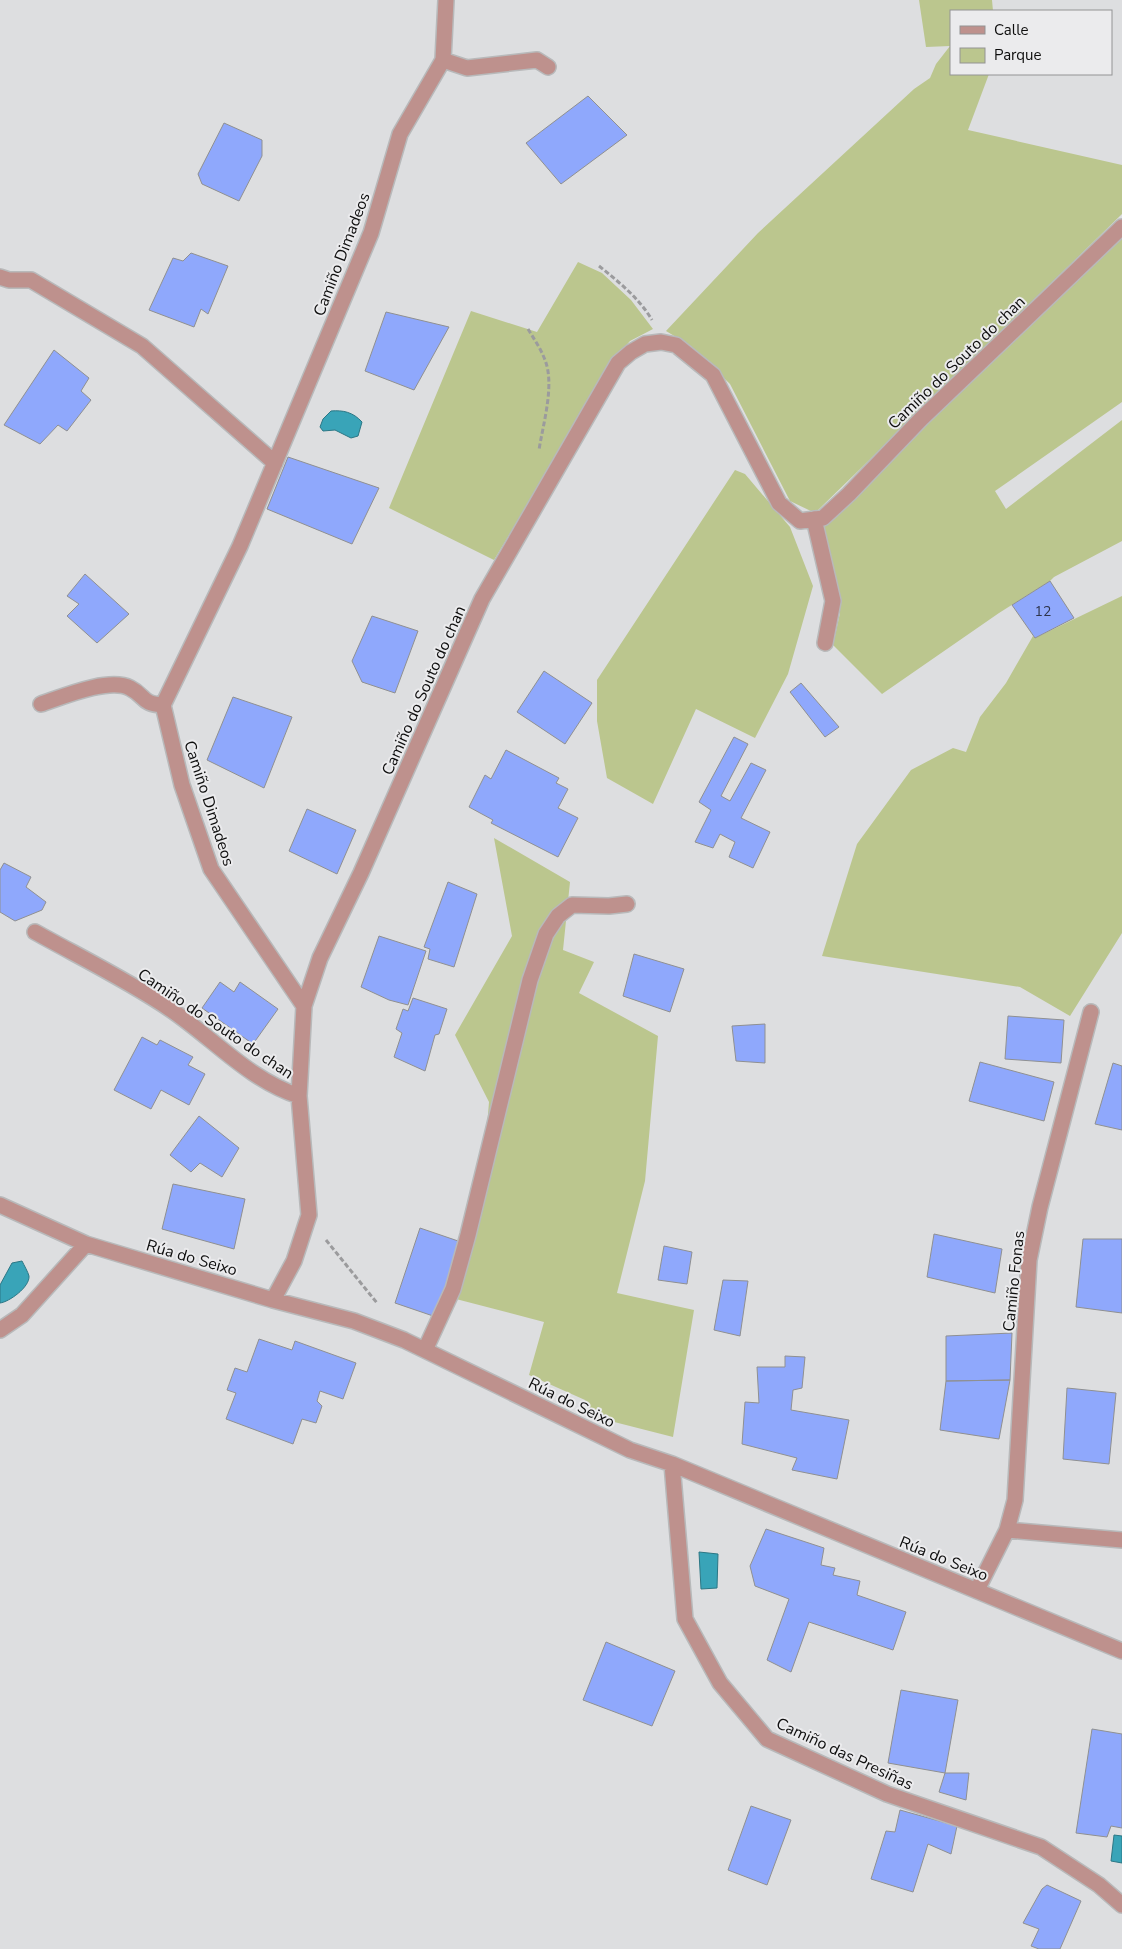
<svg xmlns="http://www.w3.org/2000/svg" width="1122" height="1949" viewBox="0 0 1122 1949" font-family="'Nunito Sans',sans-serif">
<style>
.green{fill:#bbc68e}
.water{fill:#39a4b8;stroke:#2c7785}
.building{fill:#8fa8fc;stroke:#8f9091}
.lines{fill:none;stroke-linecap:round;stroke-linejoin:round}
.minor-casing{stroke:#b8b9ba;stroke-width:18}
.path{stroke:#9b9b9d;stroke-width:3;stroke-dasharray:5 2.5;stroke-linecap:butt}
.minor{stroke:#be918d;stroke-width:15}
.labels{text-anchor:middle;stroke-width:4;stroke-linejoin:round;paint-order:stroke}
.number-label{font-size:14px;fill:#2e344a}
.street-label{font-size:16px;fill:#0e0e0e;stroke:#ebebed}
</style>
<rect width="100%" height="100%" fill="#dddee0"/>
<!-- green -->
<path class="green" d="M919 0H992L993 11H951V74H989L968 130 1122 165V214L815 513 790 501 730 384 691 346 666 331 758 233 914 89 930 78 936 64 950 46 926 47Z
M1122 237V402L995 491 1006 509 1122 420V541L1054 577 1050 581 999 613 882 694 833 645 840 613 824 525 990 361Z
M578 262 602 273 631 300 653 329 630 341 616 357 494 560 389 508 471 311 537 332Z
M735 470 745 474 790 527 813 586 788 674 755 738 696 709 653 804 607 778 597 721V680Z
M1122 596V933L1070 1016 1020 987 822 956 857 844 911 770 953 748 966 752 980 717 1006 683 1033 636 1035 638Z
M494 838 570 882 563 950 594 962 579 993 658 1036 645 1181 617 1293 694 1310 673 1437 579 1413 585 1400 529 1375 544 1322 456 1299 480 1211 489 1102 455 1035 512 936Z"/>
<!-- water -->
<path class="water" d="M331 411C343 410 353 412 362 422L358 436 351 438 335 430 323 431 320 427 323 419Z
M22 1261C24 1265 28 1272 29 1276 30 1287 9 1302 0 1303V1285L12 1263Z
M699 1552 718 1554 717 1588 701 1589Z
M1114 1835 1122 1836V1863L1111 1861Z"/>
<!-- building -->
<path class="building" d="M588 96 627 135 561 184 526 143Z
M224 123 262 140V156L239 201 202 184 198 174Z
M191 253 228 266 208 314 201 309 194 327 149 310 173 258 183 261Z
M386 312 449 327 414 390 365 371Z
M54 350 89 378 81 391 91 400 67 431 58 425 40 444 4 425Z
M288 457 379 488 352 544 267 509Z
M85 574 129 614 97 643 67 616 79 604 67 596Z
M1050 581 1074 618 1035 638 1012 605Z
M372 616 418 631 395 693 362 682 352 661Z
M544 671 592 703 565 744 517 712Z
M801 683 839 727 825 737 790 692Z
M233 697 292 717 264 788 207 760Z
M734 737 748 744 721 796 730 801 751 763 766 770 741 818 770 832 753 868 729 857 735 842 720 834 713 848 695 842 711 810 699 802Z
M506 750 559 778 556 783 568 789 558 808 578 818 558 857 491 823 493 820 469 807 485 775 491 779Z
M307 809 356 830 337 874 289 851Z
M4 863 31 877 26 887 46 902 42 910 15 921 0 912V870Z
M448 882 477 894 454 967 428 959 430 949 424 947Z
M379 936 426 951 408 1005 389 1000 361 987Z
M634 954 684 969 670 1012 623 996Z
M220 982 234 992 240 982 278 1009 253 1044 202 1008Z
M413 998 447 1009 439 1034 435 1035 425 1071 394 1057 402 1033 396 1029 403 1009 408 1011Z
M1008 1016 1064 1020 1061 1063 1005 1059Z
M765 1024V1063L736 1061 732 1026Z
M142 1037 157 1045 160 1040 193 1057 188 1065 205 1074 189 1105 161 1090 151 1109 114 1090Z
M980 1062 1054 1082 1044 1121 969 1101Z
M1113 1063 1122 1066V1130L1095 1124Z
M199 1116 239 1148 222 1177 200 1163 191 1172 170 1155Z
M173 1184 245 1199 234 1249 162 1229Z
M420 1228 464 1243 439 1318 395 1303Z
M934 1234 1002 1249 995 1293 927 1277Z
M1083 1239H1122V1313L1076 1307Z
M664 1246 692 1252 687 1284 658 1280Z
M723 1280 748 1281 740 1336 714 1330Z
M1012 1333 1010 1380 946 1381V1336Z
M259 1339 292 1350 295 1341 356 1363 343 1399 320 1391 317 1401 322 1406 316 1423 302 1419 293 1444 226 1419 236 1393 227 1390 235 1368 247 1372Z
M785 1356 805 1357 802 1388 793 1390 791 1410 849 1420 837 1479 792 1470 797 1458 742 1444 745 1402 759 1403 757 1367H785Z
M1010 1380 999 1439 940 1430 946 1381Z
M1067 1388 1116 1393 1109 1464 1063 1459Z
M766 1529 824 1548 821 1565 835 1568 833 1575 860 1581 857 1595 906 1612 893 1650 809 1622 791 1672 767 1660 789 1599 755 1586 750 1566Z
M606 1642 675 1671 652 1726 583 1700Z
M901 1690 958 1700 945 1773 888 1763Z
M1092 1729 1122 1734V1828L1111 1826 1107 1837 1076 1833Z
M945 1773H969L966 1800 939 1792Z
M751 1806 791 1820 767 1885 728 1870Z
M900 1810 957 1826 951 1854 928 1844 913 1892 871 1879 886 1831 895 1832Z
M1047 1885 1081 1901 1060 1949H1039L1031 1946 1039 1929 1023 1923 1042 1889Z"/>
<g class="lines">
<!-- minor casing -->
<g class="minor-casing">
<path id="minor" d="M443 60 467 68 537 60 548 67
M0 277 9 280H31L142 346 275 463
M814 519 833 601 825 643
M41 704C62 697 109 677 130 688 146 696 141 704 163 705
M35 932C80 957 129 981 170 1009 213 1038 249 1080 299 1096
M304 1006 211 869 182 785 163 705 240 546 371 233 400 134 443 60 446 0
M0 1205 86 1244 273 1300 354 1321 404 1340 630 1450 672 1464 1122 1651
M273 1300 294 1261 309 1215 299 1096 304 1006 320 958 361 873 482 599 618 363 631 352 645 344 661 342 676 345 713 375 779 503 800 521 823 518 849 494 921 419 1122 227
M0 1330 22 1315 86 1244
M425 1350 453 1289 468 1235 530 980 546 934 558 916 572 905 609 906 627 904
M672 1464 685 1619 720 1683 767 1739 887 1794 1041 1847 1099 1885 1122 1905
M1007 1530 1122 1540
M977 1590 1007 1530 1015 1500 1029 1260 1040 1207 1091 1012"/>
</g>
<!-- path -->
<path class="path" d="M599 266C619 282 639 298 652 320
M528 329C534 339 541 349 545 360 555 385 543 424 539 450
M326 1240 377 1303"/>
<!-- minor -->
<use href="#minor" class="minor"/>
</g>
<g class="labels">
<!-- number labels -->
<g class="number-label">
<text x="1043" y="616">12</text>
</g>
<!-- street labels -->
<g class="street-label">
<text transform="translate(341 254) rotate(-69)" y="6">Camiño Dimadeos</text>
<text transform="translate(956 362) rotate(-44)" y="6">Camiño do Souto do chan</text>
<text transform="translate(423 690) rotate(-66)" y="6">Camiño do Souto do chan</text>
<text transform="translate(210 803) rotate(72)" y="6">Camiño Dimadeos</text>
<text transform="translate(216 1023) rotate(34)" y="6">Camiño do Souto do chan</text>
<text transform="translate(192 1257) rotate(16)" y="6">Rúa do Seixo</text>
<text transform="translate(1013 1281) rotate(-84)" y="6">Camiño Fonas</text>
<text transform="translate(572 1402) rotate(26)" y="6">Rúa do Seixo</text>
<text transform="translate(944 1558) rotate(22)" y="6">Rúa do Seixo</text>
<text transform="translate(845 1753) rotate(25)" y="6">Camiño das Presiñas</text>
</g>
</g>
<!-- legend -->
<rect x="950" y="10" width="162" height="65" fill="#ebebed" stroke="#939394"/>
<rect x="960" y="26" width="25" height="8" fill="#be918d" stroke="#939394"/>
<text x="994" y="35" font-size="15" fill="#0e0e0e">Calle</text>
<rect x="960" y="48" width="25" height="15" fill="#bbc68e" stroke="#939394"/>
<text x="994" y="60" font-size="15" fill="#0e0e0e">Parque</text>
</svg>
